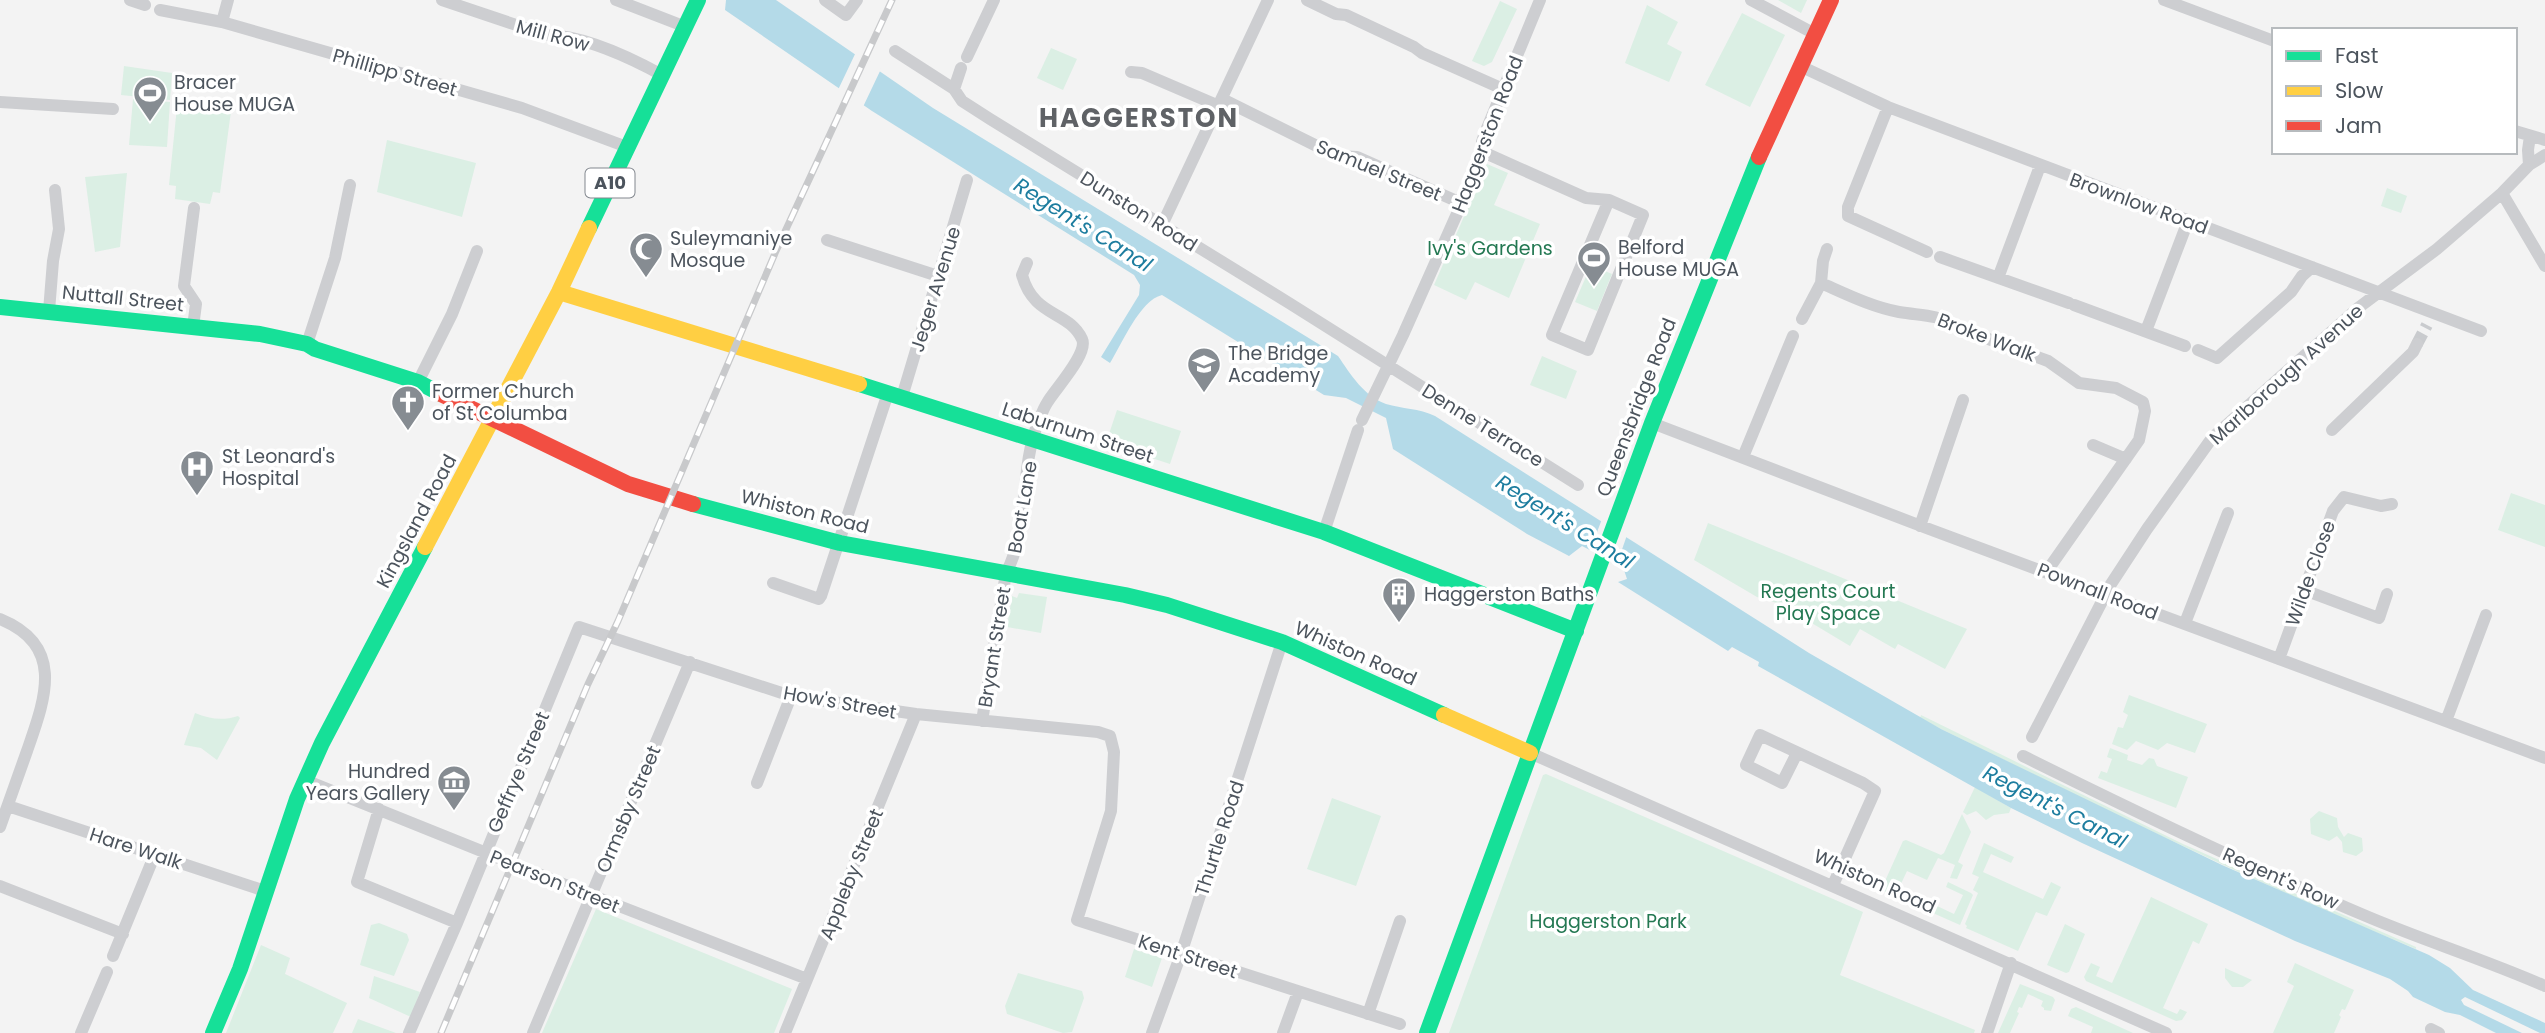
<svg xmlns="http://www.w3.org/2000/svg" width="2545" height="1033" viewBox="0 0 2545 1033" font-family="Poppins,sans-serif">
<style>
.green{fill:#dbefe4}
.water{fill:#b4dae8}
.pier{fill:#f3f3f3}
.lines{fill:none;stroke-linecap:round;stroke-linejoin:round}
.street-tunnel{stroke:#c9cbce;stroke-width:12;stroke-dasharray:12 6;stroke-linecap:butt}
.street{stroke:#cdced1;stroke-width:12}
.fast{stroke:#16e098;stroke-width:16}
.slow{stroke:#ffcf43;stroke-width:16}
.jam{stroke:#f24e42;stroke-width:16}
.rail-casing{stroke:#c8c9cb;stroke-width:7}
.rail{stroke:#fff;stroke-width:4.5;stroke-dasharray:13;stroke-linecap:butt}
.labels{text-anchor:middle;stroke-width:7;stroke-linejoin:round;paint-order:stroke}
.shield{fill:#fff;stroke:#82878e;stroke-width:2}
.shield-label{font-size:18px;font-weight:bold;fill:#4c545d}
.street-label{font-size:19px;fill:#4c545d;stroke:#fff}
.poi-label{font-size:19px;fill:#4c545d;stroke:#fff;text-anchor:start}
.park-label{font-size:19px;fill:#237852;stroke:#fff}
.water-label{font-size:21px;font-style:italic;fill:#1d7d9f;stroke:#fff}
.district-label{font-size:26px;font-weight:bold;letter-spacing:2px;fill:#5f6266;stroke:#fff}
</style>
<rect width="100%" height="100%" fill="#f3f3f3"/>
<!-- green -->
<path class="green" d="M1778 0H1807L1801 13Z
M1500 1 1517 9 1492 62 1484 66 1472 61Z
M1647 5 1678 22 1667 44 1682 52 1669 82 1625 63Z
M1742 13 1785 35 1750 107 1705 85Z
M1051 48 1077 59 1063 90 1037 78Z
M124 66 172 73 170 100 121 95Z
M178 97 232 104 220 193 213 192 210 204 175 199 176 186 169 185Z
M133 99 170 102 167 147 129 145Z
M387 140 476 163 462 217 377 192Z
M1487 164 1508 173 1494 205 1540 224 1509 298 1475 282 1466 300 1434 285Z
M127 173 120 247 95 252 85 177Z
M2387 188 2407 196 2401 213 2381 206Z
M1591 265 1612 274 1597 311 1575 302Z
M1542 356 1577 371 1566 399 1530 385Z
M1117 410 1181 431 1170 464 1106 443Z
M2511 493 2545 505V547L2498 530Z
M1708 523 1740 536 1967 629 1945 669 1898 644 1895 649 1860 629 1850 646 1780 604 1757 597 1694 560Z
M1019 593 1047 597 1041 633 1007 627 1012 596 1017 598Z
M2129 695 2207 724 2195 753 2167 743 2158 750 2136 741 2127 750 2112 744 2118 727 2123 728 2128 715 2123 712Z
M195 713C210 719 222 721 238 716L240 718 217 760 201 748 184 745Z
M1921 715 2183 844 2416 947V949C2254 883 2098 806 1941 729L1920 718Z
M2110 748 2128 755 2127 760 2142 765 2149 758 2154 759 2157 766 2188 777 2176 808 2098 778 2101 771 2107 773 2112 759 2107 757Z
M1546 774 1863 912 1840 975 1975 1030 1974 1033H1449L1543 775Z
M1975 787 2011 808 2009 813 1994 815 1986 820 1976 811 1967 815 1963 812Z
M1332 798 1381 816 1356 886 1307 869Z
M2319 811 2337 818 2338 827 2344 837 2348 833 2362 838 2363 851 2356 856 2343 852 2342 842 2337 836 2329 841 2311 834 2310 819Z
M1962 814 1971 832 1958 862 1963 865 1957 879 1950 878 1955 865 1938 858 1927 880 1907 871 1899 888 1954 914 1963 895 1946 887 1948 882 1971 893 1973 895 1960 925 1881 890 1903 841 1906 840 1941 855 1944 853Z
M1984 843 2014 857 2011 863 1991 854 1983 872 2043 899 2051 882 2061 887 2047 916 2036 912 2018 951 1966 928 1967 926 1965 924 1978 893 1973 890 1979 877 1972 874Z
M2151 897 2208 924 2199 944 2193 941 2163 1008 2177 1014 2180 1009 2187 1012 2182 1020 2176 1021 2086 981 2084 977 2091 963 2100 967 2096 976 2112 983Z
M596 909 792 989 774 1033H542Z
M379 923 407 934 409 940 394 976 360 965 371 925Z
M2065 924 2085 934 2069 972 2066 973 2047 965Z
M261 945 290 958 285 974 347 1003 333 1033H226Z
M1134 949 1162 958 1152 987 1125 977Z
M2295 963 2354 990 2345 1010 2342 1009 2339 1015 2341 1017 2334 1033H2273L2294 986 2287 982Z
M2225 968 2252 980 2243 987H2232L2225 978Z
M1018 973 1082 991 1084 998 1072 1032 1063 1033 1007 1014 1005 1006Z
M374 976 420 992 411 1017 369 998Z
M2020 984 2053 997 2055 1000 2051 1011 2044 1010V1008L2041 1006 2043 1001 2028 994 2022 1008 2019 1007 2017 1012 2019 1013 2010 1033H1998Z
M2076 1007 2133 1033H2091L2093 1027 2068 1016 2071 1009Z
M358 1019 396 1033H352Z"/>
<!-- water -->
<path class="water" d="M726 0H776L933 108 1338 356C1351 375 1364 396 1386 404 1402 409 1419 408 1435 416L1809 653 1941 729 2222 865 2429 955 2450 968 2473 990 2545 1023V1033H2540L2465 997 2461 1000 2464 1005 2522 1033H2496L2460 1015 2445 1012 2413 997 2408 991 2390 979 2295 941 2082 843 2011 808 1758 666 1759 662 1732 647 1728 651 1618 582 1627 579 1623 567 1582 546 1569 556 1527 534 1393 449 1386 418 1346 398 1324 395 1162 295C1140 300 1122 344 1110 363L1101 357 1139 295 1140 285 1134 275 872 111 725 10Z"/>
<!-- pier -->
<path class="pier" d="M856 52 881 69 862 109 837 92Z
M1602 519 1627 535 1616 567 1589 553Z"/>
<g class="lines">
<!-- street-tunnel -->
<path class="street-tunnel" d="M2417 344 2427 325"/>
<!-- street -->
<path class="street" d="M130 0 145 5
M442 0 546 35C582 35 631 58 662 75
M616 0 686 27
M825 0 846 15 857 0
M1307 0 1336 14 1346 15 1414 47 1422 53 1503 89
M1751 0 1815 34
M2164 0 2274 41
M160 10 222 22 522 108 627 147
M222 22 228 0
M895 51 954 89 962 101 990 119 1289 303 1578 485
M967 57 994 0
M1800 66 1888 107 2481 331
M1131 72 1142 73 1219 106
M954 89 961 68
M1222 99 1337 156 1357 157 1461 203
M0 102 113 109
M1888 107 1848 207V216L1927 252
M2515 131 2545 140
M1483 152 1586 198 1609 200 1643 215 1588 350 1552 335 1609 200
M2529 165 2528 150 2530 136
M2502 193 2545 266
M1162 225 1268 0
M827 240 938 276
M1827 249 1823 261 1821 283C1846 294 1872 307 1899 312 1922 316 1935 313 1956 327L2048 361 2079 383 2116 388 2143 402 2145 411 2139 440 2047 571
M1940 257 2069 303
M1998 278 2040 166
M2074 305 2185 346
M49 311 53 261 59 229 55 190
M1802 319 1821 283
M193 327 196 304 184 286 194 208
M2146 331 2188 221
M307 344 335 258 350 185
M2198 350 2217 358 2291 292 2302 276 2312 267
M418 382 452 314 477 251
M902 397 967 180
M1362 420 1403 335 1468 189 1483 152 1482 142 1485 133 1540 0
M1652 423 1929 529 2545 758
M2332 430 2413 352 2417 344
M2093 445 2126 459
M1743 457 1793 336
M1920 526 1963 400
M1324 532 1358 430
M773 583 819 599 821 596 888 393
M2304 590 2379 618 2387 594
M0 619C66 646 45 699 27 751 18 776 9 802 0 827
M2185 623 2228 513
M2279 659 2333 511 2344 497 2381 506 2392 504
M982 721 1006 573C1030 528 1019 470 1038 423 1041 416 1043 409 1047 403 1054 390 1089 354 1082 339 1068 310 1034 318 1022 275L1027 263
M2446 721 2486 615
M2032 737 2111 584 2147 529 2212 438 2358 308 2437 249 2502 193 2529 165 2545 155
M1530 753 2166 1033
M1797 753 1782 783 1746 765 1760 735 1863 783 1875 791 1833 885
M2023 756C2136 812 2250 867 2366 916 2425 941 2486 960 2545 986
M305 780 583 892 807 979
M757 783 791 696
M8 806 265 891
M379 809 357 882 457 923
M0 886 123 934
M113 956 155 854
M1368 1014 1400 921
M2431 1029 2439 1033
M81 1033 107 972
M409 1033 457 923 579 627 791 696 916 714 1098 732 1110 736 1114 752 1111 811 1077 920 1400 1024
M533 1033 690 662
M785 1033 916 714
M1152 1033 1181 954 1282 642
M1283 1033 1298 992
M1987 1033 2011 963"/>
<!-- fast -->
<path class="fast" d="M589 228 698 0
M0 307 260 334 307 344 315 349 418 382 441 394
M859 384 1324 532 1576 631
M693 504 840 543 1125 595 1167 605 1282 642 1444 715
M213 1033 240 969 297 799 322 743 425 547
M1427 1033 1652 423 1759 157"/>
<!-- slow -->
<path class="slow" d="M559 292 859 384
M425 547 559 292 589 228
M1444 715 1530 753"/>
<!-- jam -->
<path class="jam" d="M1759 157 1831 0
M441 394 628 484 693 504"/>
<!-- rail casing -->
<g class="rail-casing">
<path id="rail" d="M441 1033 588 684 618 621 776 251 892 0"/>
</g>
<!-- rail -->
<use href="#rail" class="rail"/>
</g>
<!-- icons -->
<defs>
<g id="stadium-pin" transform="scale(1.75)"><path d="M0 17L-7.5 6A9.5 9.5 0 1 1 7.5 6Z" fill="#868c92" stroke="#fff"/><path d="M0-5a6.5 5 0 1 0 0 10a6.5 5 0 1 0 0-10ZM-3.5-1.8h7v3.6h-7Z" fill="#fff"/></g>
<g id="mosque-pin" transform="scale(1.75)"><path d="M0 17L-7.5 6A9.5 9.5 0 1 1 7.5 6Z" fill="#868c92" stroke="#fff"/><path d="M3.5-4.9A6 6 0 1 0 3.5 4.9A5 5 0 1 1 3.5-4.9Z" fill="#fff"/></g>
<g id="school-pin" transform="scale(1.75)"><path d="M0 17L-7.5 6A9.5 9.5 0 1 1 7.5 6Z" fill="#868c92" stroke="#fff"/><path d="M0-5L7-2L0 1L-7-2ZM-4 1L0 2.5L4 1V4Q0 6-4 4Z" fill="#fff"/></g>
<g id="church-pin" transform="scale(1.75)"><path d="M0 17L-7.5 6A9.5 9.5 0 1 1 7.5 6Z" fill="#868c92" stroke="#fff"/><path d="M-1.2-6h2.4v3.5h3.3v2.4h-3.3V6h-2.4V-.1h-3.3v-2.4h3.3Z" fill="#fff"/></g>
<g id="hospital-pin" transform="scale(1.75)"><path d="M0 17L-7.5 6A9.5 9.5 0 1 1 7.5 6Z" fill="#868c92" stroke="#fff"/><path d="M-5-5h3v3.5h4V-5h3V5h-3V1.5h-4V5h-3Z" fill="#fff"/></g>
<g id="building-pin" transform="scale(1.75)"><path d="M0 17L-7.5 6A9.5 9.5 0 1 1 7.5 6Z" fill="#868c92" stroke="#fff"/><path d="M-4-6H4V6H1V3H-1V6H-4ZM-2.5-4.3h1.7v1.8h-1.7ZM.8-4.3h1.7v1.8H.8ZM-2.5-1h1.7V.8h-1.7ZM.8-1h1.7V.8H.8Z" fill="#fff"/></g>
<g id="museum-pin" transform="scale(1.75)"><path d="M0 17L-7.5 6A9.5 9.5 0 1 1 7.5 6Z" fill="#868c92" stroke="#fff"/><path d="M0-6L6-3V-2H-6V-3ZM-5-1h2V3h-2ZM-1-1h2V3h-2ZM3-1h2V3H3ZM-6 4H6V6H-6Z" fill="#fff"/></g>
</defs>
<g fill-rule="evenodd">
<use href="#stadium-pin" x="150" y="93"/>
<use href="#mosque-pin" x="646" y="249"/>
<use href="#stadium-pin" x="1594" y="258"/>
<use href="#school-pin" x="1204" y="364"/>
<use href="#church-pin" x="408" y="402"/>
<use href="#hospital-pin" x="197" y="467"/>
<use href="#building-pin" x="1399" y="594"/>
<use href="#museum-pin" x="454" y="782"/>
</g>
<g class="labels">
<!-- shield labels -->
<rect class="shield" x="585.5" y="168.5" width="49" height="29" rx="5"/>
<g class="shield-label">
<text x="610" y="189">A10</text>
</g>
<!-- street labels -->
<g class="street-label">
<text transform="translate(553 35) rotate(15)" y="7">Mill Row</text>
<text transform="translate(395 72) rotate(16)" y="7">Phillipp Street</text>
<text transform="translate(1487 134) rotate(-69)" y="7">Haggerston Road</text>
<text transform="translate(1379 170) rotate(22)" y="7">Samuel Street</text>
<text transform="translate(2139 203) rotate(20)" y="7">Brownlow Road</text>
<text transform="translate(1139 211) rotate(32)" y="7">Dunston Road</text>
<text transform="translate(935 289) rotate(-73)" y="7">Jeger Avenue</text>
<text transform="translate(123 298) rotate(6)" y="7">Nuttall Street</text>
<text transform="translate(1987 337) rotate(21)" y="7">Broke Walk</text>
<text transform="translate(2286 374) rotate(-42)" y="7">Marlborough Avenue</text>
<text transform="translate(1636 407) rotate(-69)" y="7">Queensbridge Road</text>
<text transform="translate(1483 425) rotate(32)" y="7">Denne Terrace</text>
<text transform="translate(1078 432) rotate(18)" y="7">Laburnum Street</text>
<text transform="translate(1022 507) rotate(-80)" y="7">Boat Lane</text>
<text transform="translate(805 511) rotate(14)" y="7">Whiston Road</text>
<text transform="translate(416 521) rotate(-62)" y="7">Kingsland Road</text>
<text transform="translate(2310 573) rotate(-70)" y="7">Wilde Close</text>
<text transform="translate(2098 591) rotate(21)" y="7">Pownall Road</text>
<text transform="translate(994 647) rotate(-81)" y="7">Bryant Street</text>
<text transform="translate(1356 653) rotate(24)" y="7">Whiston Road</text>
<text transform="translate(840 702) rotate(10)" y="7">How's Street</text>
<text transform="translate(518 772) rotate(-67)" y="7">Geffrye Street</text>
<text transform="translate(628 809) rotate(-67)" y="7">Ormsby Street</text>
<text transform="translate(1219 838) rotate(-72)" y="7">Thurtle Road</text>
<text transform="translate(136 848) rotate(18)" y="7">Hare Walk</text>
<text transform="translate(851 874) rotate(-68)" y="7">Appleby Street</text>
<text transform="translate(2281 878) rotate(24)" y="7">Regent's Row</text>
<text transform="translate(555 881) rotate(22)" y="7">Pearson Street</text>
<text transform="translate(1875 881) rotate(24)" y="7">Whiston Road</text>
<text transform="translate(1188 956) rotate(18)" y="7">Kent Street</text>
</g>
<!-- poi labels -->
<g class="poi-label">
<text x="174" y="89">Bracer<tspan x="174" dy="22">House MUGA</tspan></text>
<text x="670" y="245">Suleymaniye<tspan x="670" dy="22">Mosque</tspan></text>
<text x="1618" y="254">Belford<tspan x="1618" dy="22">House MUGA</tspan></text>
<text x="1228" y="360">The Bridge<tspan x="1228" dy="22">Academy</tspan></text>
<text x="432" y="398">Former Church<tspan x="432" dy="22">of St Columba</tspan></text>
<text x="222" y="463">St Leonard's<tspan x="222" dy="22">Hospital</tspan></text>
<text x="1424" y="601">Haggerston Baths</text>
<text x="430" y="778" text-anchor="end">Hundred<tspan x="430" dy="22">Years Gallery</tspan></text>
</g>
<!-- park labels -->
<g class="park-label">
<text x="1490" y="255">Ivy's Gardens</text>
<text x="1828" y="598">Regents Court<tspan x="1828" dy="22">Play Space</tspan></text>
<text x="1608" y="928">Haggerston Park</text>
</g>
<!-- water labels -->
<g class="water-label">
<text transform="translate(1083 225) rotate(32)" y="7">Regent's Canal</text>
<text transform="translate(1565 522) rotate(32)" y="7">Regent's Canal</text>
<text transform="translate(2055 807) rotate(27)" y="7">Regent's Canal</text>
</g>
<!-- district labels -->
<g class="district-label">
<text x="1139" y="127">HAGGERSTON</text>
</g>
</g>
<!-- legend -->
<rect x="2272" y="28" width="245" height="126" fill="#ffffff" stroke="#b7bbbe" stroke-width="2"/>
<rect x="2286" y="51" width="35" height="10" fill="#16e098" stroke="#b7bbbe" stroke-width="2"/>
<text x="2335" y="63" font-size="21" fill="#4c545d">Fast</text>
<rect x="2286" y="86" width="35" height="10" fill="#ffcf43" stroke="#b7bbbe" stroke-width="2"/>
<text x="2335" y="98" font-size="21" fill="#4c545d">Slow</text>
<rect x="2286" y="121" width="35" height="10" fill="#f24e42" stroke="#b7bbbe" stroke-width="2"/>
<text x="2335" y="133" font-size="21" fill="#4c545d">Jam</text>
</svg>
